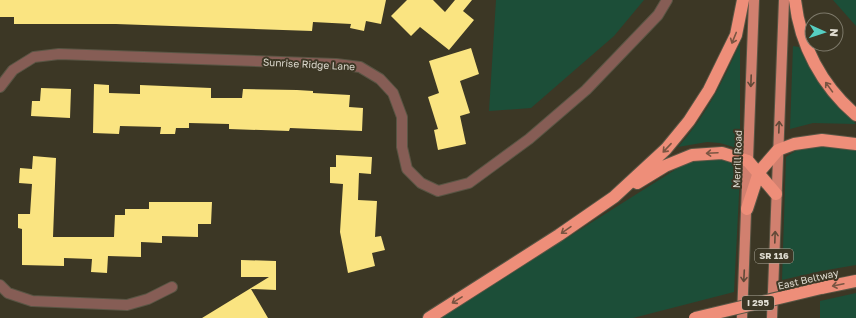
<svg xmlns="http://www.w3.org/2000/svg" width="856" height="318" viewBox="0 0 856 318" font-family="'Golos Text',sans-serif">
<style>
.green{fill:#1c4e38}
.building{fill:#fae481}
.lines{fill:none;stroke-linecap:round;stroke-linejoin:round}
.minor-casing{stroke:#595544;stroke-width:12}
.major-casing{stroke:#595544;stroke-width:12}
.highway-casing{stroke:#595544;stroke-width:14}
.minor{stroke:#865d55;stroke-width:10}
.major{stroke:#d1806f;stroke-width:10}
.highway{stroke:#ee8e79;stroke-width:12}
.highway-bridge-casing{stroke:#595544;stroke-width:14;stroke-linecap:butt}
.highway-bridge{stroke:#ee8e79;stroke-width:12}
.oneway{stroke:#7a5542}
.oneway2{stroke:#614938}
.labels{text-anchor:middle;stroke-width:4;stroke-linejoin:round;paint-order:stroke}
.shield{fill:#3c3725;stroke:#aeaa9d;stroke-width:1}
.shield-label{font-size:9px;font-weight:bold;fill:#dfdcd1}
.street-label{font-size:10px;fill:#dfdcd1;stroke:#3c3725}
</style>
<rect width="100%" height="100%" fill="#3c3725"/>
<!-- green -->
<path class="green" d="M496 0H644L614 36 531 108 489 111Z
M833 0H856V26Z
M740 43V149L720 143 707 142 678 147C706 116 723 81 740 43Z
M793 46 799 47C815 82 831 96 856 124L813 123 790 129Z
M816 145 856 149V265L821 271 782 280 786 157 797 150Z
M714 158 726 160 737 166 740 175 734 292 633 318H440L689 161Z
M856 293V318H820V301Z"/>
<!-- building -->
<path class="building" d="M0 0H386L381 24 366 21 364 31 350 28 351 24 313 22 312 31 116 24H14V17H0Z
M407 0H433L445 12 455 0H472L463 11 474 20 449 50 420 27 411 36 391 16Z
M471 48 479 74 460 81 470 113 460 116 466 144 438 150 434 130 438 129 428 97 439 93 429 61Z
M94 84 109 85V93L140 94V85L211 88V98H242L243 89 297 90 313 91V93L350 95 349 107 363 108 362 131 290 128 289 131 229 129V124L189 123V128H176L175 134H160L161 127 120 126 119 134 93 133Z
M41 88 71 89 70 118 31 116 32 101H40Z
M336 155 372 157 371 174 359 173 358 200 377 201 375 237 381 236 385 250 372 253 375 266 348 273 340 232 343 184 330 183V167H336Z
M33 156 56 158 53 237H114L115 215H125V209H149V202H212L211 224H198V237L162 236V243L141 242V257L108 256 107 273 91 272 92 259 64 258V266L22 265V229L18 228V214H30L32 184 19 183 20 168 32 169Z
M241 260 276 261V290L251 289 268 318H202L269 277H241Z"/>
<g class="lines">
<!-- minor casing -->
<g class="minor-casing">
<path id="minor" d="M0 87 13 70 34 57 59 54 336 64 360 67 380 79 393 93 402 117V147L407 169 421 183 438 191 469 183 529 139 586 90 658 15 667 0
M0 285 8 293 32 301 127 305 148 299 172 287"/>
</g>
<!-- major casing -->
<g class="major-casing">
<path id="major" d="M742 318 754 0
M772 318 784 0"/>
</g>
<!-- highway casing -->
<g class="highway-casing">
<path id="highway" d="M795 0C800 45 822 86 856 115
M637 183 665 166 692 155 722 153 748 161 776 194
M747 209 759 172 778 150 794 144 822 140 856 144
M821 288 856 281
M429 318 559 235 614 197 666 149 689 121 709 90 736 35 743 0"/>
</g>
<!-- minor -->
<use href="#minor" class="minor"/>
<!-- major -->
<use href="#major" class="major"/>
<!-- highway -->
<use href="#highway" class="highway"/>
<!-- highway-bridge casing -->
<g class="highway-bridge-casing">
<path id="highway-bridge" d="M695 318 821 288"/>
</g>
<!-- highway-bridge -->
<use href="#highway-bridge" class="highway-bridge"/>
</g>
<!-- one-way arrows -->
<defs><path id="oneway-shaft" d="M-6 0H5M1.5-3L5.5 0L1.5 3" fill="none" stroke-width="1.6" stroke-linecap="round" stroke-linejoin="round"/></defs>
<g class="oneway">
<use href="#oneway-shaft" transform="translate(734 38) rotate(112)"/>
<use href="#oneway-shaft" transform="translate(829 87) rotate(-126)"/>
<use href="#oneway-shaft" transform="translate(667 148) rotate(133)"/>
<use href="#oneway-shaft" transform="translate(712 153) rotate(177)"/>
<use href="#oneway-shaft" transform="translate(566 230) rotate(145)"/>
<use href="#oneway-shaft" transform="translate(838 285) rotate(168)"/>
<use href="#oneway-shaft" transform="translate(457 300) rotate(148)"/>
</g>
<g class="oneway2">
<use href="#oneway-shaft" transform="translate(751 81) rotate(92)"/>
<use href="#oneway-shaft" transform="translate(779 127) rotate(-88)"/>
<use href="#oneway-shaft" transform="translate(775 237) rotate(-88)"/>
<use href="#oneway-shaft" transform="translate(744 276) rotate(93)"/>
</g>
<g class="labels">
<!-- shield labels -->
<g class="shield">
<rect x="755" y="249" width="38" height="14" rx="3"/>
<rect x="742" y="296" width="32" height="14" rx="3"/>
</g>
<g class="shield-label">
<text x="774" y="259">SR 116</text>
<text x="758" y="306">I 295</text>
</g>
<!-- street labels -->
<g class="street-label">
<text transform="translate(309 64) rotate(3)" y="4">Sunrise Ridge Lane</text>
<text transform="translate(737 159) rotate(-88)" y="4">Merrill Road</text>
<text transform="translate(808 279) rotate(-13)" y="4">East Beltway</text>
</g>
</g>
<!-- north arrow -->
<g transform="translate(824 32) rotate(93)"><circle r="19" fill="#3c3725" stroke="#7d796a"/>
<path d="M0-3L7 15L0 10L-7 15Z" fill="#56cec2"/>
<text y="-6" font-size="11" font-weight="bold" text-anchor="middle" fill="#dfdcd1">N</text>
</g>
</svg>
